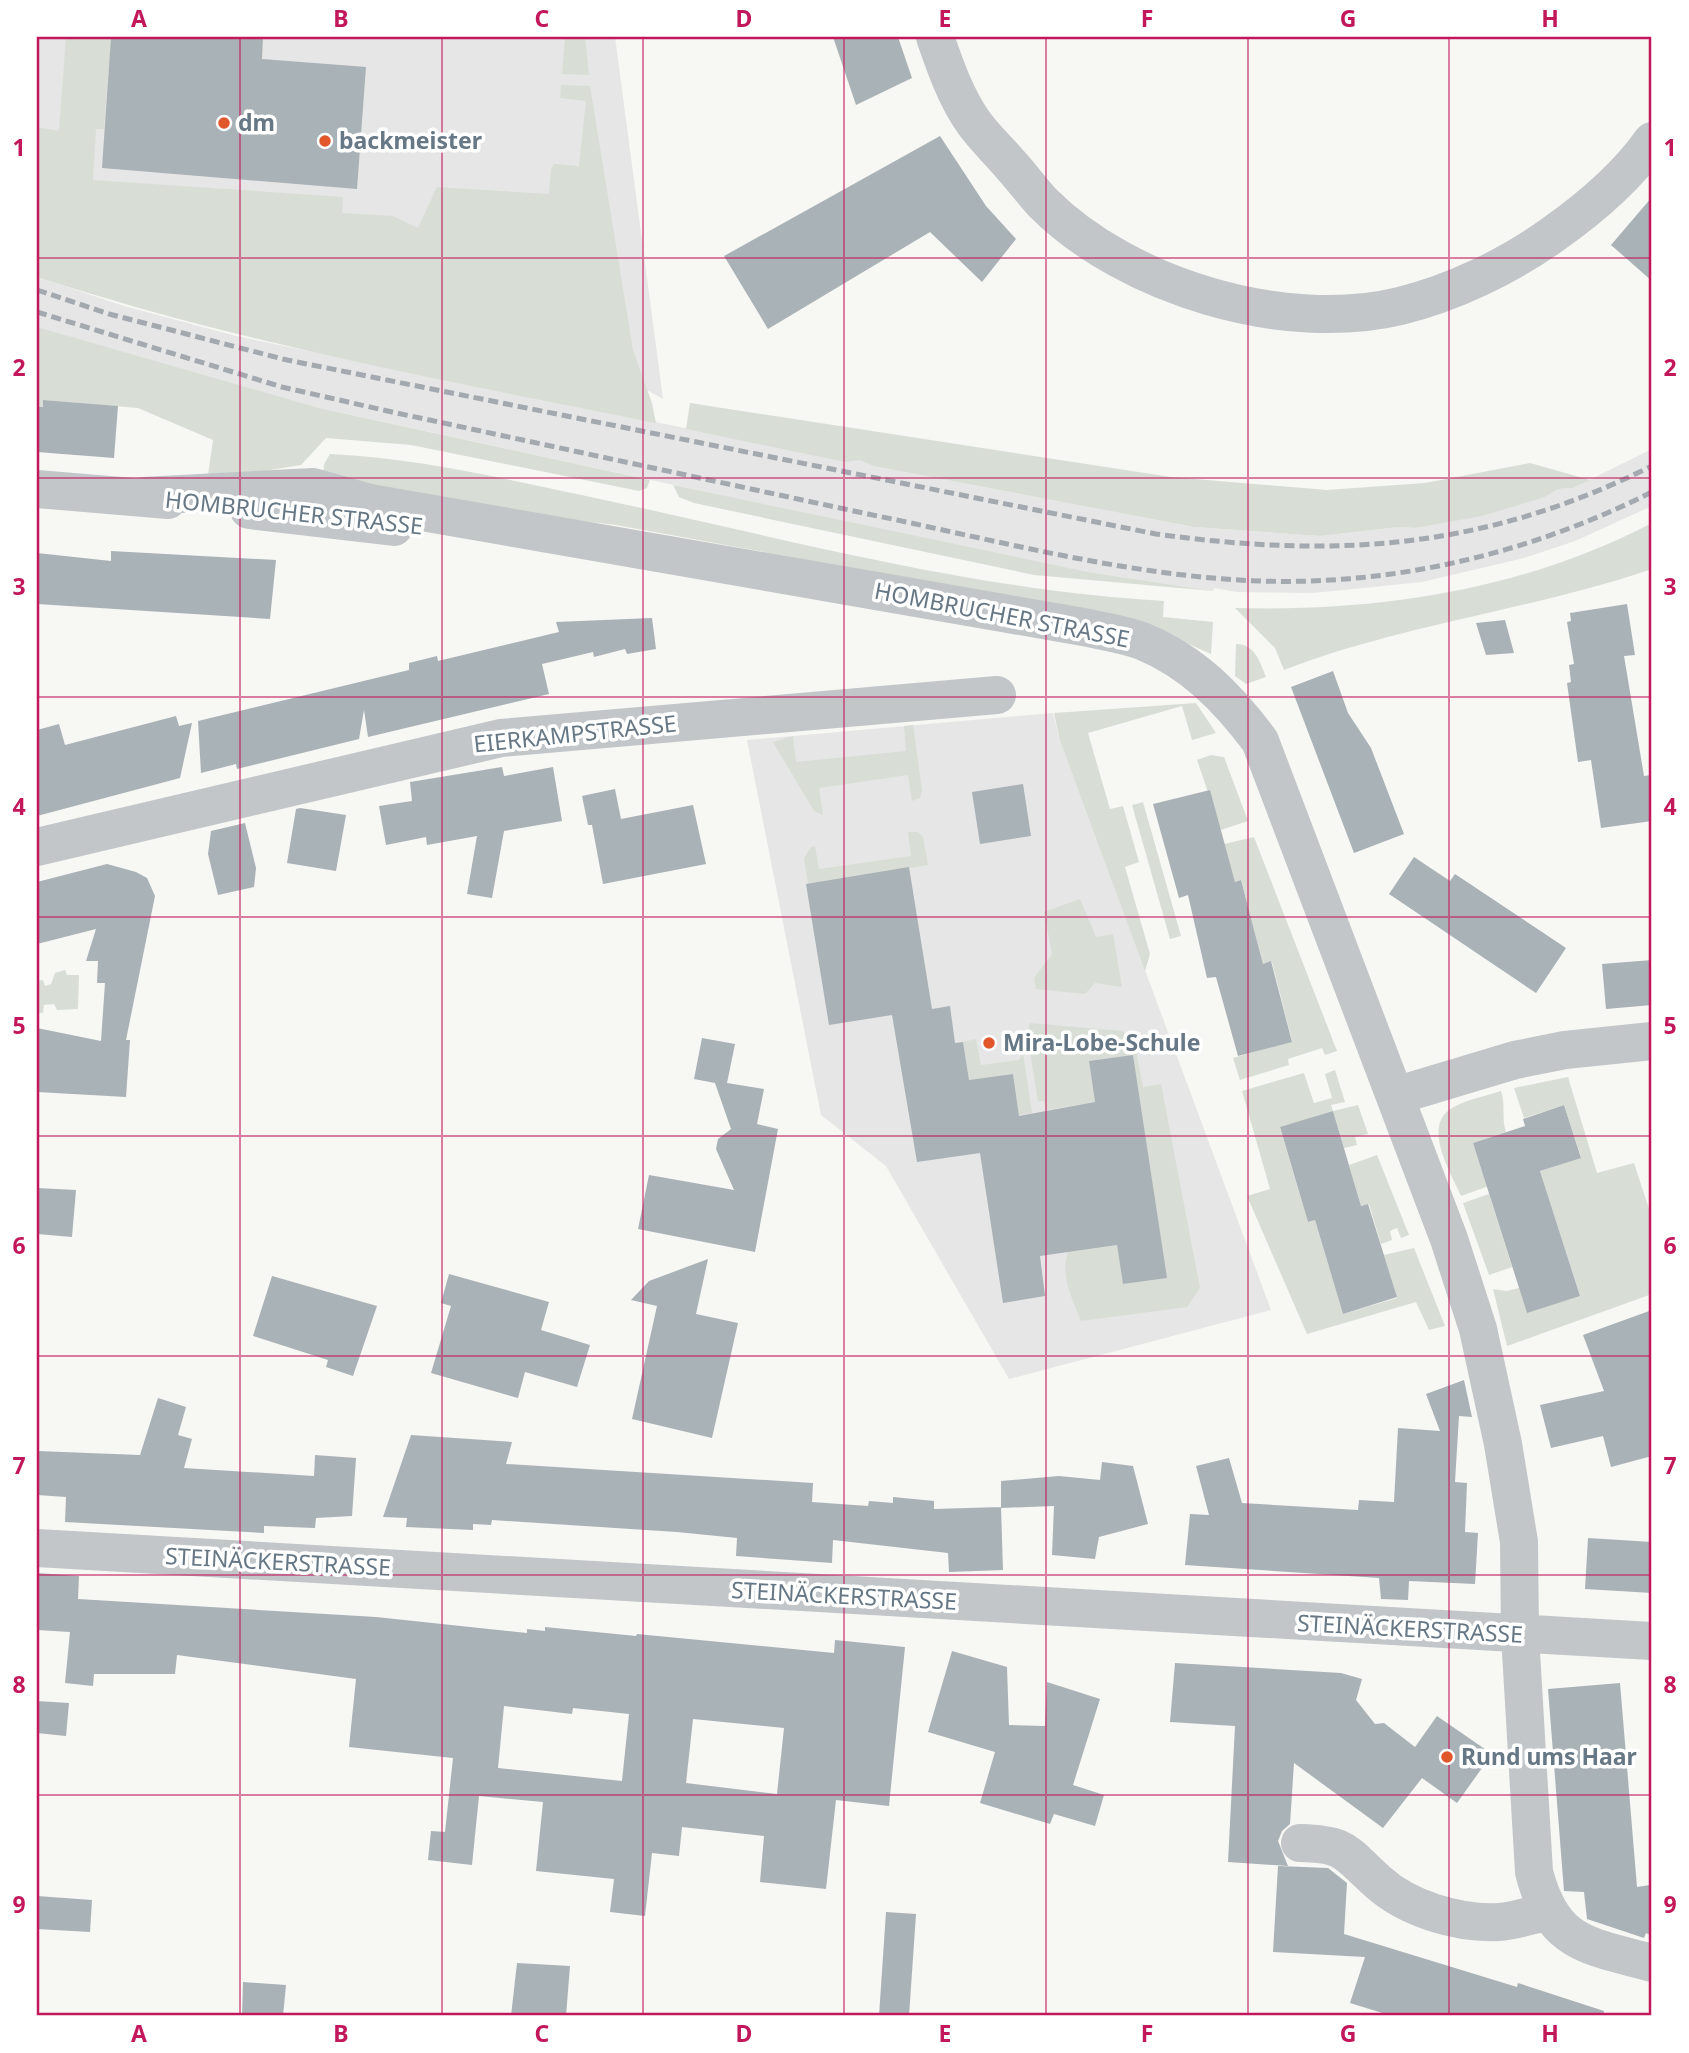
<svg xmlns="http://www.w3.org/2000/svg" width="1689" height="2053" viewBox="0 0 1689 2053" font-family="'Noto Sans',sans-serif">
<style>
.built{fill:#e5e6e5}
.green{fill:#d8ded5}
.building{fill:#a9b2b7;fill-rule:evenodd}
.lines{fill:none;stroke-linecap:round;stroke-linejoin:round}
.minor{stroke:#c2c6c9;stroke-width:38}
.rail{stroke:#a3a9af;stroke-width:5;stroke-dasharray:10 5;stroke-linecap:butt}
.grid{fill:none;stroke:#c2185b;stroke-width:2;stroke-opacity:0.55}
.poi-dot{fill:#e1562a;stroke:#fff;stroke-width:2.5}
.labels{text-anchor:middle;stroke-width:7;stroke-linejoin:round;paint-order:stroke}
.poi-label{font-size:23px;font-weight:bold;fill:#667785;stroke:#fff;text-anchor:start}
.street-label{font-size:23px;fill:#667785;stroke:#fff}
.neatline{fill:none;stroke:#c2185b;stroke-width:2.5}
.grid-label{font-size:23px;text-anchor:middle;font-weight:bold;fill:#c2185b}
</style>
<rect width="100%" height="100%" fill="#f7f7f4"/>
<!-- built -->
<path class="built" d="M37 37H615L663 399 560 341 37 211Z
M37 277 124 306 236 336 845 461 860 459 873 466 1194 527 1320 536 1399 527 1415 528 1545 497 1558 489 1573 488 1652 449V506L1575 541 1524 558 1422 582 1313 593 1237 592 1214 588 1213 591 1088 572 970 549 319 408 219 382 37 327Z
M1053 713 1060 741 1271 1310 1009 1379 886 1166 821 1115 747 740Z"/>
<!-- green -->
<path class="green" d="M66 37H111L104 129H96L93 180 343 197 342 213 393 216 418 228 437 187 549 194 551 169 554 164 579 166 586 101 560 98 561 85 590 86 633 350 652 403 656 423C448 381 239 343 37 277V127L59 131Z
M565 37H585L589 75 562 74Z
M37 327 319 408 650 480 647 488 639 491 411 445 326 438 301 465 227 477 208 475 213 440 138 408 44 400 43 407H37Z
M690 403 1171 477 1327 490 1425 483 1530 463 1590 480 1573 488 1558 489 1545 497 1482 516 1415 528 1399 527 1320 536 1194 527 873 466 860 460 845 462 686 429Z
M330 454C417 458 501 478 586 496 777 536 968 590 1164 601L1163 617 1213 622 1211 654 1148 626 1081 610 616 525 441 504 323 479 324 464Z
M673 485 1088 572 1213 591 1034 575 694 503 679 497Z
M1652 523V569C1532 610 1403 624 1284 670L1275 648 1235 608C1378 612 1524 590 1652 523Z
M1236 644C1255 644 1260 662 1266 677L1246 684 1235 676Z
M1196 703 1216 733 1192 740 1182 706 1088 733 1110 809 1123 806 1139 862 1125 867 1150 954 1145 971 1060 741 1054 713Z
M913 725 922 790 920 798 912 801 908 775 819 788 823 815 814 811 773 742 793 736 796 762 906 751 904 726Z
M1211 755 1224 757 1248 821 1221 830 1197 760Z
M1143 802 1181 936 1170 939 1132 805Z
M908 832H918L923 837 928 865 808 884 804 858 811 847 815 846 819 869 911 856Z
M1254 837 1337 1051 1325 1055 1322 1048 1288 1059 1289 1065 1240 1080 1233 1058 1292 1041 1272 962 1263 964 1241 880 1235 882 1224 844Z
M1080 899 1096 937 1113 934 1122 987 1095 983 1085 994 1036 989 1034 978 1052 954 1044 912Z
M65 970 67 975H79L78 1009 57 1010 54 1004 44 1005 43 1013H37V981L43 980 45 986 51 984 55 973Z
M1030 1023 1122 1031 1134 1041 1143 1087 1161 1084 1200 1288 1187 1307 1081 1321C1072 1298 1060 1276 1068 1252L1117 1245 1123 1284 1166 1278 1133 1055 1089 1061 1095 1102 1046 1110 1044 1101H1038L1029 1045 1023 1046Z
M976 1039 981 1065 1019 1060 1023 1053 1032 1113 1019 1115 1013 1074 969 1080 963 1042Z
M1335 1070 1345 1102 1331 1105 1333 1111 1358 1105 1368 1134 1355 1137 1357 1145 1344 1148 1333 1111 1280 1128 1308 1222 1315 1220 1343 1314 1397 1298 1384 1255 1414 1248 1445 1326 1429 1330 1416 1302 1307 1334 1247 1196 1270 1189 1242 1091 1304 1073 1314 1103 1332 1098 1325 1074Z
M1568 1077 1597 1173 1634 1163 1652 1218V1294L1507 1346 1493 1289 1507 1291 1519 1288 1527 1312 1580 1296 1540 1171 1581 1157 1564 1105 1524 1118 1514 1088Z
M1501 1091C1506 1106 1501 1117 1506 1132L1473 1143 1483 1174 1492 1185 1461 1196C1451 1173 1420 1124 1454 1107 1468 1099 1486 1096 1501 1091Z
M1377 1155 1409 1235 1401 1238 1397 1228 1390 1231 1392 1240 1381 1244 1369 1204 1361 1206 1349 1165Z
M1489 1194 1512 1267 1489 1275 1463 1203Z"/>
<!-- building -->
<path class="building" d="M111 37H263L262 59 366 67 357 189 102 168Z
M833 37H898L912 78 856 105Z
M940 136 986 206 1016 239 982 282 930 232 768 329 724 256Z
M1652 197V281L1611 245Z
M43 400 118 406 114 458 37 452V407H43Z
M111 551 276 560 270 619 37 604V553L111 561Z
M1627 604 1635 655 1624 656 1644 776 1652 775V821L1601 828 1591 760 1578 762 1567 683 1571 682 1569 665 1574 664 1567 622 1571 621 1570 613Z
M652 618 656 649 627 654 625 649 594 657 593 652 542 664 549 694 368 737 364 710 359 739 237 769 236 764 201 773 198 721 409 670V663L437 656 438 661 559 632 556 622Z
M1505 620 1514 653 1486 655 1476 623Z
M1333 671 1348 713 1371 748 1404 834 1354 853 1291 687Z
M176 716 179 726 192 723 180 778 37 816V730L59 724 65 745Z
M502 767 504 776 553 767 562 821 504 831 492 898 467 894 477 836 427 845 426 837 386 845 379 806 412 801 410 782Z
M1023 784 1031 836 980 844 972 792Z
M615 789 621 819 693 805 706 864 603 884 592 825H588L582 796Z
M1210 790 1235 882 1241 880 1263 964 1271 961 1292 1042 1238 1056 1216 977 1207 978 1188 895 1179 898 1153 804Z
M300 808 346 815 336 871 287 863 296 809Z
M245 823 256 868 254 887 218 895 208 854 211 831Z
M1414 857 1450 881 1455 874 1566 948 1536 993 1389 894Z
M107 864 136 872 147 878 155 896 126 1040H130L126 1097 37 1092V1028L101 1041 105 983H97L98 961H86L96 929 37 944V882Z
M909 867 932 1009 950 1006 955 1043 963 1042 969 1080 1013 1074 1019 1116 1095 1102 1089 1061 1133 1055 1167 1278 1123 1284 1117 1245 1040 1256 1045 1296 1003 1303 980 1153 917 1162 892 1015 829 1025 806 884Z
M1652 960V1005L1606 1009 1602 964Z
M702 1038 735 1044 727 1083 764 1089 757 1124 778 1129 755 1252 638 1229 649 1175 734 1190 716 1149 718 1139 731 1129 715 1083 694 1079Z
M1564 1105 1581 1158 1540 1171 1580 1296 1527 1313 1473 1143 1525 1126 1523 1119Z
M1333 1111 1361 1206 1368 1204 1397 1297 1343 1314 1315 1220 1308 1222 1280 1127Z
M37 1188 76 1190 72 1237 37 1234Z
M708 1259 696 1314 738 1323 712 1438 632 1419 657 1306 631 1300 649 1281Z
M449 1274 549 1302 541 1330 590 1345 577 1387 525 1372 518 1398 431 1373 451 1306 441 1303Z
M272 1276 377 1306 353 1376 326 1367 328 1360 253 1336Z
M1652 1310V1456L1611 1467 1603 1436 1551 1448 1540 1405 1604 1391 1583 1335Z
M1464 1380 1472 1417 1459 1416 1455 1482 1467 1483 1465 1532 1478 1533 1475 1584 1409 1581 1408 1600 1381 1599 1379 1578 1185 1565 1190 1514 1209 1515 1196 1466 1229 1458 1242 1503 1358 1510 1359 1500 1394 1502 1398 1428 1440 1431 1426 1394Z
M158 1398 186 1407 178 1435 192 1439 184 1468 314 1476 315 1455 356 1458 352 1516 316 1518 315 1528 264 1526V1533L65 1522 66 1497 37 1495V1451L140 1455Z
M411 1435 512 1442 506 1464 813 1483 812 1502 868 1506 869 1501 893 1503V1497L934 1501V1509L1001 1507 1003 1570 949 1572 948 1553 833 1540 832 1563 736 1556 737 1538 677 1532 492 1520 491 1525 473 1524V1530L406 1527 407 1518 383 1517Z
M1102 1462 1133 1466 1148 1524 1099 1537 1095 1559 1052 1555 1054 1506 1001 1508V1481L1059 1476 1100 1480Z
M1588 1538 1652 1542V1593L1585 1589Z
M37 1573 79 1576 78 1599 376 1617 527 1633V1629L545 1631V1627L636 1636 637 1634 834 1653 835 1640 905 1647 889 1806 836 1800 826 1889 760 1882 764 1836 682 1827 679 1856 652 1853 645 1916 610 1912 614 1879 536 1871 543 1802 479 1796 472 1865 428 1860 431 1831 445 1832 453 1758 349 1747 356 1679 177 1655 175 1674H94L93 1686 65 1683 70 1632 37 1630ZM504 1706 572 1714 573 1708 629 1714 622 1781 498 1768ZM693 1719 784 1728 777 1794 686 1783Z
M952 1651 1007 1667 1009 1725 1045 1726 1047 1682 1100 1699 1073 1785 1104 1795 1095 1826 1054 1814 1050 1824 980 1803 995 1752 928 1732Z
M1175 1663 1341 1673 1362 1679 1356 1700 1375 1724 1384 1723 1415 1747 1437 1716 1492 1754 1457 1803 1422 1778 1383 1828 1294 1763 1290 1824 1282 1831 1278 1841 1288 1866 1228 1862 1235 1726 1170 1722Z
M1620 1683 1637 1887 1650 1885 1652 1909V1936L1646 1933 1644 1938 1587 1919 1584 1892 1564 1891 1548 1689Z
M37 1701 69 1703 66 1736 37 1733Z
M1278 1866 1328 1868 1347 1883 1344 1934 1517 1987 1518 1983 1604 2011 1603 2016H1392L1350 2003 1365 1957 1273 1952Z
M37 1896 92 1900 90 1932 37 1929Z
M886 1912 916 1914 909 2016H879Z
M517 1963 570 1966 566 2016H511Z
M243 1982 286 1985 283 2016H242Z"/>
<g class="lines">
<!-- minor -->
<path class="minor" d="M935 37C945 66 956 98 974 123 984 137 998 150 1009 163 1021 176 1031 190 1043 203 1127 287 1285 334 1400 306 1453 293 1509 266 1552 235 1589 209 1626 178 1652 141
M37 489 168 500
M144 496 313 487 370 503 1089 628C1106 632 1126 635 1142 641 1193 662 1228 698 1260 741L1449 1239 1478 1329 1503 1444 1519 1542 1520 1635 1534 1872C1553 1945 1586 1945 1652 1963
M249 510 394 527
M37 847 501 738 997 695
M1395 1096 1515 1060 1565 1050 1652 1041
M37 1548 1652 1641
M1300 1843C1348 1844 1345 1853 1378 1882 1408 1909 1458 1924 1499 1922 1515 1921 1531 1915 1547 1912"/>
<!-- rail -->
<path class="rail" d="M37 290 109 314 287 360 1156 534C1339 559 1485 549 1652 466
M37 312 282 387 392 412C551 446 709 480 868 514 986 538 1105 570 1225 579 1372 591 1521 558 1652 492"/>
</g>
<!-- grid -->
<path class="grid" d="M240 37V2016M442 37V2016M643 37V2016M844 37V2016M1046 37V2016M1248 37V2016M1449 37V2016M37 258H1652M37 478H1652M37 697H1652M37 917H1652M37 1136H1652M37 1356H1652M37 1575H1652M37 1795H1652"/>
<!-- markers -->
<g class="poi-dot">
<circle cx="224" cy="123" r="7"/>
<circle cx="325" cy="141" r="7"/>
<circle cx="989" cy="1043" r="7"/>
<circle cx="1447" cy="1757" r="7"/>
</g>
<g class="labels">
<!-- poi labels -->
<g class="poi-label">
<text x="238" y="131">dm</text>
<text x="339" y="149">backmeister</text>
<text x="1003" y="1051">Mira-Lobe-Schule</text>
<text x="1461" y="1765">Rund ums Haar</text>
</g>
<!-- street labels -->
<g class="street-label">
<text transform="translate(294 513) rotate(6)" y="8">HOMBRUCHER STRASSE</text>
<text transform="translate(1002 615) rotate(11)" y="8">HOMBRUCHER STRASSE</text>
<text transform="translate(575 734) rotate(-6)" y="8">EIERKAMPSTRASSE</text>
<text transform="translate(278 1562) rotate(3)" y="8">STEINÄCKERSTRASSE</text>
<text transform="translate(844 1596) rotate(3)" y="8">STEINÄCKERSTRASSE</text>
<text transform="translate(1410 1629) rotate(3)" y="8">STEINÄCKERSTRASSE</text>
</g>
</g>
<!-- border -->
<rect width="1689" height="2053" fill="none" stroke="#ffffff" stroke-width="77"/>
<rect x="38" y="38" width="1612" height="1976" class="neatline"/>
<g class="grid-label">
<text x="139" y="27">A</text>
<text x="341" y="27">B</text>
<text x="542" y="27">C</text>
<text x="744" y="27">D</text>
<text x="945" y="27">E</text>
<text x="1147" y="27">F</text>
<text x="1348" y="27">G</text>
<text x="1550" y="27">H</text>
<text x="19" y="156">1</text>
<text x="1670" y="156">1</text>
<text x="19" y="376">2</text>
<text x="1670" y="376">2</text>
<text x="19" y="595">3</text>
<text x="1670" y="595">3</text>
<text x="19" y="815">4</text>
<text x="1670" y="815">4</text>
<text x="19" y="1034">5</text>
<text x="1670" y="1034">5</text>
<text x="19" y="1254">6</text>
<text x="1670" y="1254">6</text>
<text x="19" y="1474">7</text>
<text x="1670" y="1474">7</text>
<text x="19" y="1693">8</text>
<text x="1670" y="1693">8</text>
<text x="19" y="1913">9</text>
<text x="1670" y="1913">9</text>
<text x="139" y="2042">A</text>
<text x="341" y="2042">B</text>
<text x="542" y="2042">C</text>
<text x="744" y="2042">D</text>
<text x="945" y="2042">E</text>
<text x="1147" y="2042">F</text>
<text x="1348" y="2042">G</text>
<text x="1550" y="2042">H</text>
</g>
</svg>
